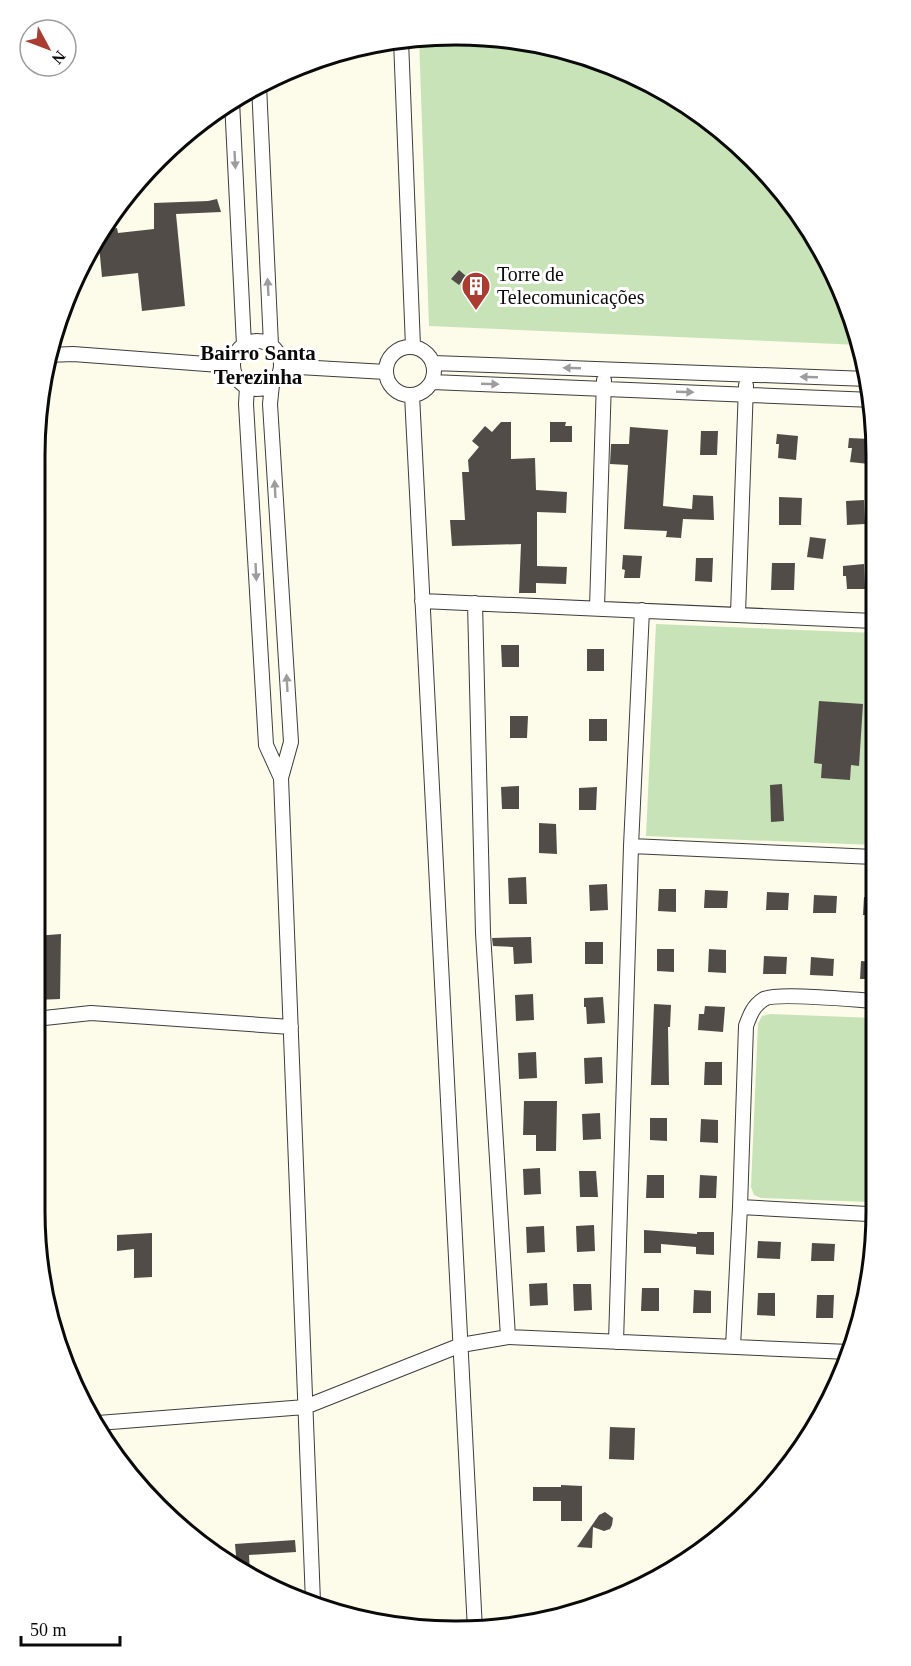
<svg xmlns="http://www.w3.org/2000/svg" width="911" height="1666" viewBox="0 0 911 1666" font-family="'Times New Roman',serif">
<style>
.green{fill:#c8e3b7}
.building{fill:#514c47}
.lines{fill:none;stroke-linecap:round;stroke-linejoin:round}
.minor-casing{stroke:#3d3d3d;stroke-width:16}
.minor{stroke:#fff;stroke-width:14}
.oneway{fill:#9d9d9d}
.labels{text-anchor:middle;stroke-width:6;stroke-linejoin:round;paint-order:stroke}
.poi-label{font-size:20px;fill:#0a0a0a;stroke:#fff;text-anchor:start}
.neighbourhood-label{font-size:21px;font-weight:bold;fill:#0a0a0a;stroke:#fff}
.rim{fill:none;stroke:#0a0a0a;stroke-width:3}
</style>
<rect width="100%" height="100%" fill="#fdfbe9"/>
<!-- green -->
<path class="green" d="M428 35 510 38 590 57 666 91 733 139 806 222 854 320 860 345 429 326 419 37Z
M656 624 874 633V845L646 836Z
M770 1014 875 1018V1199L870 1202 761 1198 754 1195 751 1187 758 1024 762 1016Z"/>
<!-- building -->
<path class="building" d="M217 199 221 212 176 214 185 306 142 311 138 273 102 277 98 235 102 230 117 228 118 233 154 229V203L208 201Z
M459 270 466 276 459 285 451 279Z
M501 422H511V459L535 458 536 490 567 492 566 513 537 512V566L567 567 566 584 536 583V593H519L521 544 452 546 450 520H465L462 472H469L468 460 479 447 472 441 485 426 492 432Z
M550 422H566L565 426H572V442H550Z
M630 427 668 430 663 506 692 509 693 495 713 496 714 520 683 519 681 538 666 537 667 531 624 529 628 465 610 464 611 444H629Z
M701 431H718L717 455H700Z
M777 434 798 436 796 460 778 458 779 444H776Z
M849 438 870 439 869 464 850 462 852 448H848Z
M779 497 802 498 801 525H779Z
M864 500 865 524 847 525 846 501Z
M810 537 826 539 823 559 807 557Z
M623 555 642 556 640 578H624L625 570 622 569Z
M696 558H713L712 582 695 581Z
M772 563H795L794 590H771Z
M864 564 865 589H847L846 576H843V566Z
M501 645H519V667H502Z
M587 649H604V671H587Z
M819 701 863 704 859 766 851 765 850 780 821 778 822 764 814 763Z
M510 716H528L527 738H510Z
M589 719H607V741H589Z
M782 784 784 821 771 822 770 785Z
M519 786V809H502L501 787Z
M597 787 596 810H579V788Z
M539 823 556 824 557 854 539 853Z
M526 877 527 904H509L508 878Z
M607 884 608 910 590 911 589 885Z
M659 889H676V912L658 911Z
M705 890 728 891 727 908H704Z
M767 892 789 893 788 910H766Z
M814 895 837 896 836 913H813Z
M864 897 875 898V915H863Z
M61 934 60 999 35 1000V936Z
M531 937 532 963 514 964 513 947 493 946 492 938Z
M585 942H603V964H585Z
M657 949H674V972L657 971Z
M709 949 726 950V973L708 972Z
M764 956 787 957 786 974H763Z
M811 957 834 959 833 976 810 975Z
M861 961 875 962V979H860Z
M533 994 534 1020 516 1021 515 995Z
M603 997 605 1023 587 1024 586 1007H584V998Z
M654 1004 671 1005 670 1027H668L669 1085H651Z
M705 1006 725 1007 723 1032 698 1030 699 1014H704Z
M536 1052 537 1078 519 1079 518 1053Z
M602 1057 603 1083 585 1084 584 1058Z
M705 1062H722V1085H704Z
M524 1101H557L556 1151H536V1135H523Z
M600 1113 601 1139 583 1140 582 1114Z
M650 1118H667V1141L650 1140Z
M701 1119 718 1120V1143L700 1142Z
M540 1168 541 1194 524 1195 523 1169Z
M579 1171H596L598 1197H580Z
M647 1175H664V1198H646Z
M700 1175 717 1176 716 1198H699Z
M35 1211H46V1243L40 1244Z
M594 1225 595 1251 577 1252 576 1226Z
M544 1226 545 1252 527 1253 526 1227Z
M644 1230 697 1234V1232H714V1255L696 1254V1247L661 1244V1253H644Z
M152 1233V1277L134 1278V1249L117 1251V1235Z
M758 1241 781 1242 780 1259 757 1258Z
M812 1243 835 1244 834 1261H811Z
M864 1246H874L869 1276 862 1275Z
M547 1283 548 1305 530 1306 529 1284Z
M573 1284H591L592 1310 574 1311Z
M642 1288H659V1311H641Z
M694 1290 711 1291V1313H693Z
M758 1293H775V1316L757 1315Z
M817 1295H834L833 1318H816Z
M610 1427 635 1428 634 1460 609 1459Z
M561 1485 582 1486V1521H561V1501H533V1487H561Z
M605 1512 613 1518 612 1525 610 1529 604 1531 593 1527 592 1548 577 1547 599 1515Z
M295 1540 296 1552 249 1555 250 1574 237 1567 235 1544Z"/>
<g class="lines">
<!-- minor casing -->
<g class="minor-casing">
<path id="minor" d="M401 40 413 347
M259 85 271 345
M232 101 244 345
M233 365a24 24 0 1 1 48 0a24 24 0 1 1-48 0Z
M386 371a24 24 0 1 1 48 0a24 24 0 1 1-48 0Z
M48 355 73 354 233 366
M433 363 868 379
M281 366 386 372
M432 382 873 400
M272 384 270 404 291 742 281 778 313 1602
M247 387 246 404 266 745 281 778
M412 395 475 1630
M422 601 874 621
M475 603 483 933 508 1337
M597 608 604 380
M738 614 746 385
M631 846 874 857
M35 1019 91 1013 291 1027
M740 1207 868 1214 876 1211
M616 1342 631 846 642 610
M733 1347 740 1207 746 1026C750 1015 753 1006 764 999 776 992 856 1000 875 1001
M98 1423 305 1407 461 1345 508 1337 849 1352"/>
</g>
<!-- minor -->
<use href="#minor" class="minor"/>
</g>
<!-- one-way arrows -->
<defs><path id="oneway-solid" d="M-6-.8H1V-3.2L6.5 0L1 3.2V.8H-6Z" transform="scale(1.5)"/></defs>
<g class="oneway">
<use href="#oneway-solid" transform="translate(235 160) rotate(87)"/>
<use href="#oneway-solid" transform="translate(268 287) rotate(-93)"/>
<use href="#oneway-solid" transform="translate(572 368) rotate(-178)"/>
<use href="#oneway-solid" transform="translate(809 377) rotate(-178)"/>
<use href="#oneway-solid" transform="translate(490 384) rotate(2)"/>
<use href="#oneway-solid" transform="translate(685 392) rotate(2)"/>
<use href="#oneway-solid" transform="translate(275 489) rotate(-93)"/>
<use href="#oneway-solid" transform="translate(256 572) rotate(87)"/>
<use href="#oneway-solid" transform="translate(287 683) rotate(-93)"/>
</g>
<!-- icons -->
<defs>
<g id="building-pin" transform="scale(1.5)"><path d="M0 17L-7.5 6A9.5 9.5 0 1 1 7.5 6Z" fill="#aa3c31" stroke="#fff"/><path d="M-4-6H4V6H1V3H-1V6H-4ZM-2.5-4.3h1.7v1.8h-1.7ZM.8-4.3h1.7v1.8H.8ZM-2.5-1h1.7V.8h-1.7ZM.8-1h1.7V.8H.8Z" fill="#fff"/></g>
</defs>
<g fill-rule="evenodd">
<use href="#building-pin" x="476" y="286"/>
</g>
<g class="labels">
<!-- poi labels -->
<g class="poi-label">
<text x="497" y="281">Torre de<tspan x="497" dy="23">Telecomunicações</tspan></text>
</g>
<!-- neighbourhood labels -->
<g class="neighbourhood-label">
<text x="258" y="360">Bairro Santa<tspan x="258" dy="24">Terezinha</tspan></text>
</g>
</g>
<!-- crop -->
<path d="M0 0H911V1666H0ZM455 45H456A410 410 0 0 1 866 455V1211A410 410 0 0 1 456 1621H455A410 410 0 0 1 45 1211V455A410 410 0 0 1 455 45Z" fill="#fff" fill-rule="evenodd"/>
<path class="rim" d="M455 45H456A410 410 0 0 1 866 455V1211A410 410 0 0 1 456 1621H455A410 410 0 0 1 45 1211V455A410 410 0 0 1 455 45Z"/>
<!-- north arrow -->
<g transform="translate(48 48) rotate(131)"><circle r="28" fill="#ffffff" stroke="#9d9d9d" stroke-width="1.5"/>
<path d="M0-4.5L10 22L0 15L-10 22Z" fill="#aa3c31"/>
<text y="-9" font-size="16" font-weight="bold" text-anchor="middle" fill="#0a0a0a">N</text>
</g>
<!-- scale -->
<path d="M21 1636v9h99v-9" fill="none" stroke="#0a0a0a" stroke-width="3"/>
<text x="30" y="1636" font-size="18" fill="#0a0a0a" stroke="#ffffff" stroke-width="4.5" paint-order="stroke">50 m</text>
</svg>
